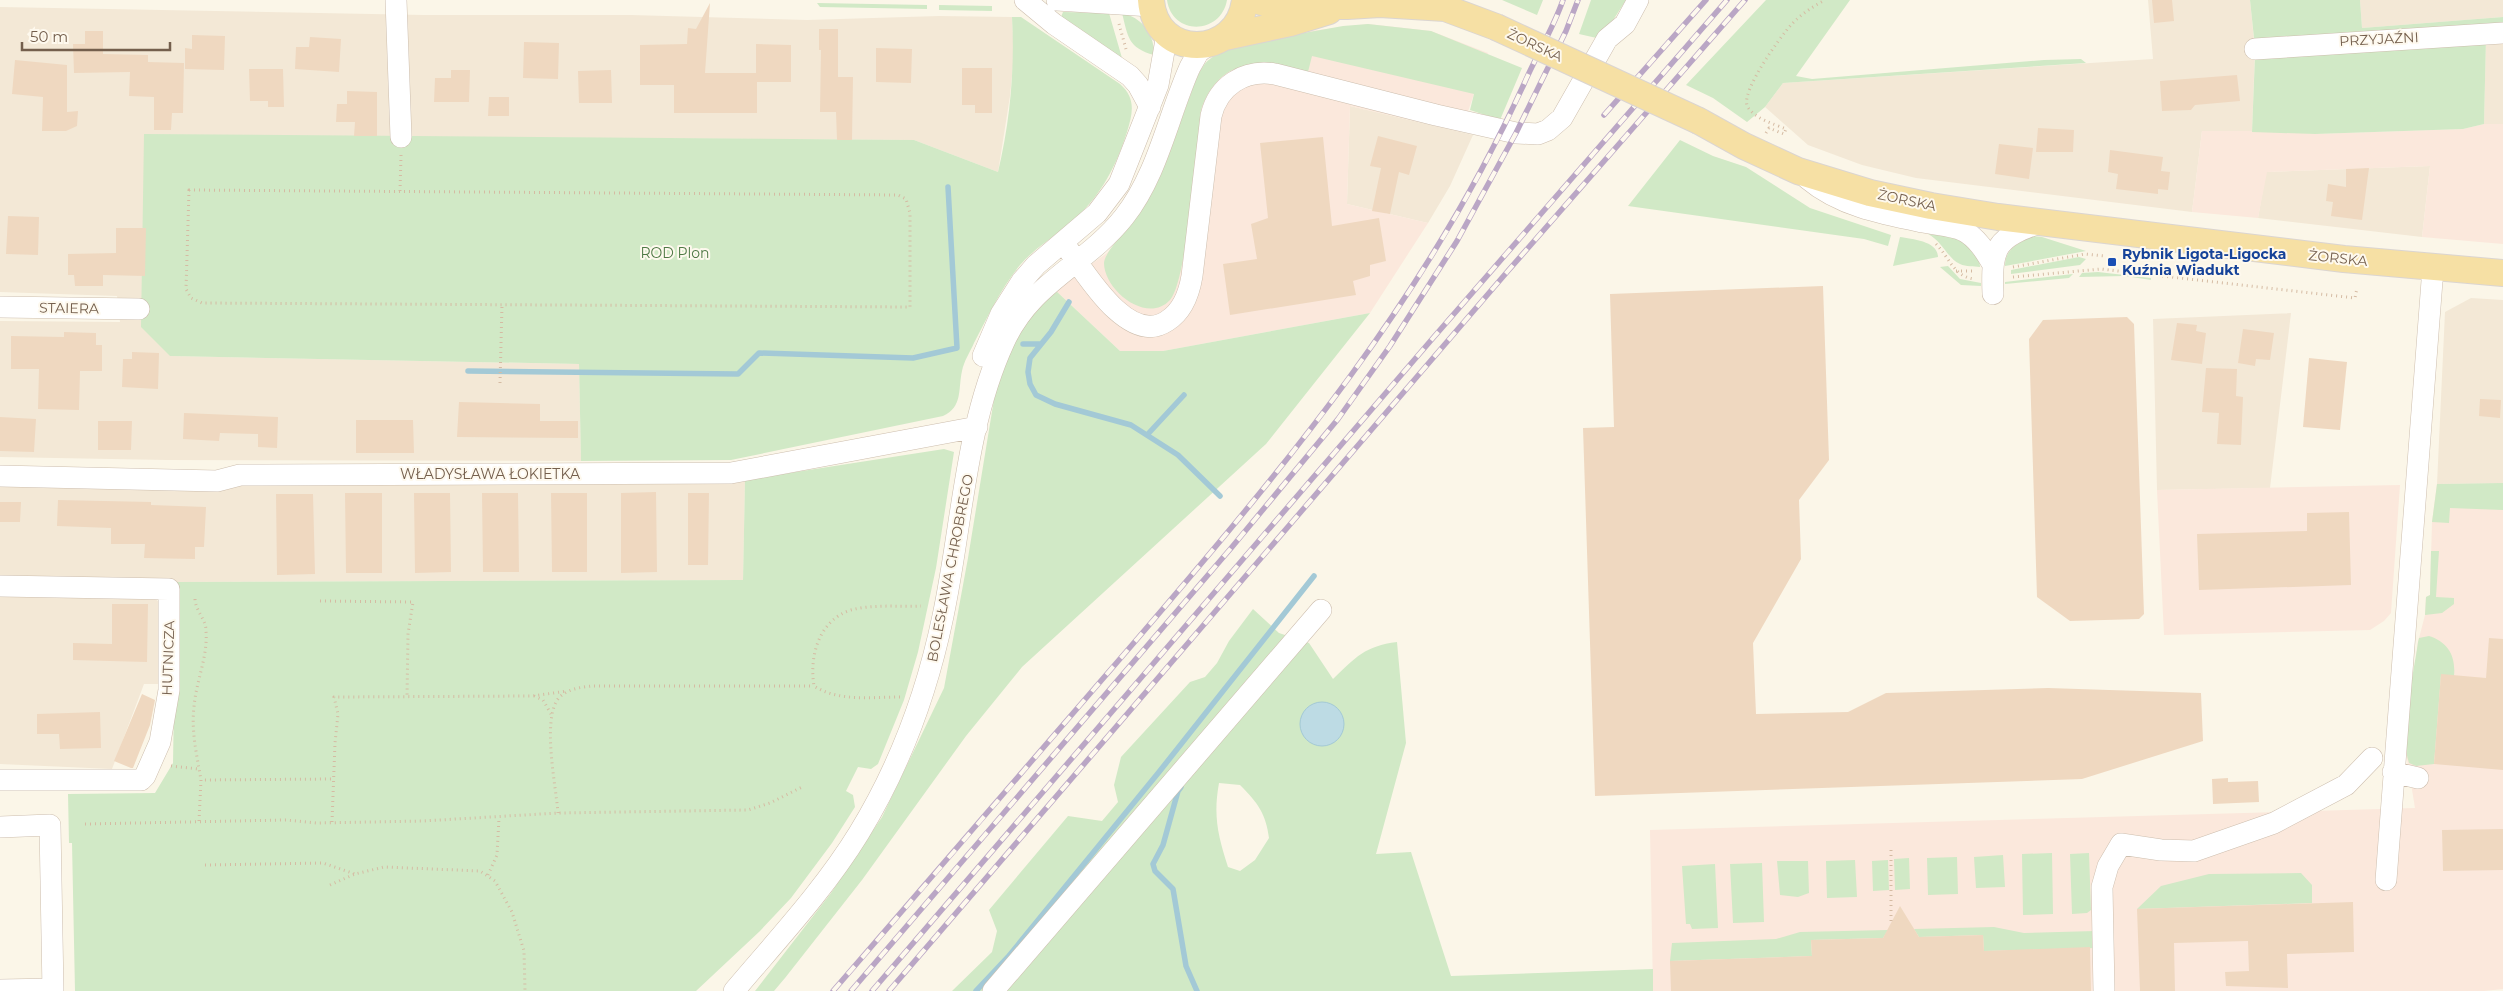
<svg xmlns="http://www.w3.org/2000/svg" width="2503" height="991" viewBox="0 0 2503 991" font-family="Montserrat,sans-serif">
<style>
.residential{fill:#f3e8d6}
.commercial{fill:#fbe8dc}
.green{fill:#d1e9c6;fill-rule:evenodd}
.water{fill:#bddbe4;stroke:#a3c9d6}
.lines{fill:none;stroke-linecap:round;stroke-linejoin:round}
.stream{stroke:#a3c9d6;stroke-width:5.5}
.building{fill:#efd8c0}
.minor-casing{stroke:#cdbeae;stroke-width:22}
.major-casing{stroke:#dbd5d1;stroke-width:28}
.path{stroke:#d5bba3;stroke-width:3;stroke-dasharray:1 4;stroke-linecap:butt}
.minor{stroke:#fff;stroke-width:21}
.major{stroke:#f6e0a4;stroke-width:26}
.rail-casing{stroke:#baa6c5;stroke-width:5.5}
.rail{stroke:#fef9ee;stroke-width:4;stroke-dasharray:11;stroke-linecap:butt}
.major-bridge-casing{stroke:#dbd5d1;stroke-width:28;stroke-linecap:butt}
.major-bridge{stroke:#f6e0a4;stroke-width:26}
.transit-dot{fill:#1a4fb4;stroke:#fef9ee;stroke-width:2}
.labels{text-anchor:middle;stroke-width:4;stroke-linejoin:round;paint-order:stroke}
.street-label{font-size:14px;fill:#745f4d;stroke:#fef9ee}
.park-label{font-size:14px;fill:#4f7945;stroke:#fef9ee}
.transit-label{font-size:14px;font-weight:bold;fill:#164399;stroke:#fef9ee;text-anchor:start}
</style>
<rect width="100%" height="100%" fill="#fbf6e8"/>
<!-- residential -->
<path class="residential" d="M2148 0H2250L2255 49 2252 132 2202 131 2192 212 1916 178 1862 165 1808 145 1765 107 1783 83 2153 59Z
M2360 0H2503V17L2362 28Z
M0 7 424 15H631L807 20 939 16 1012 17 1014 56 1010 96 998 172 914 140 240 136 170 356 579 364 581 461 167 460 0 457V321L120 322 117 296 0 292Z
M2503 38V124H2484L2486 39Z
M1350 106 1473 135 1450 186 1428 223 1347 204Z
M2430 166 2422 237 2258 218 2266 172Z
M2471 298 2503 300V483L2437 484 2445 312Z
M2291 313 2270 488 2157 490 2153 319Z
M745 480 743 580 176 582 151 595 160 603 158 684H144L112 769 0 764V483L161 487Z"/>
<!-- commercial -->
<path class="commercial" d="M1368 24 1431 31 1488 53 1461 132 1350 106 1347 204 1428 223 1370 313 1163 351H1120L1055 290 1107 253 1139 215 1158 181 1201 70 1211 58 1232 48 1310 31Z
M2484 124H2503V244L2422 237 2430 166 2267 172 2258 218 2192 212 2202 131H2286L2315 134 2463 129Z
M2503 483V989L2484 991H1653L1650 830 2415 808 2406 753 2407 725 2418 642 2425 615 2426 597 2430 595 2432 522 2437 484Z
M2400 485 2391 613 2384 621 2370 630 2164 635 2157 490Z"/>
<!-- green -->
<path class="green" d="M1167 0H1227C1221 35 1172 36 1167 0Z
M1502 0H1543L1537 15Z
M1591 0H1626L1601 39 1579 34Z
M1766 0H1850L1796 76 1812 79 2044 60 2081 59 2086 63 1783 83 1765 107 1747 122 1713 98 1686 85Z
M2250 0H2360L2362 28 2503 17V28L2263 43 2260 38H2254Z
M817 3 927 5V9L820 7Z
M939 5 992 6V11L939 10Z
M1063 12 1109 13 1122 58 1061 17Z
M1122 13C1141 17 1155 34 1154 55 1128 48 1128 37 1122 13Z
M1012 17H1021L1120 84C1136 98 1133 113 1127 132 1115 170 1097 203 1064 228 1049 240 1033 250 1020 265 1001 288 988 316 974 343 970 352 964 361 962 371 958 389 963 407 943 416L731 460 581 461 579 364 170 356 141 327 144 134 914 140 998 172C1010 122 1015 69 1012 17Z
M1368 24 1431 31 1522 68 1500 120 1470 110 1474 94 1312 56 1308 72 1245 66C1222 70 1208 89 1201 110 1197 143 1187 282 1170 300 1147 325 1104 290 1104 263 1104 251 1139 217 1147 202 1165 172 1175 137 1187 104 1192 92 1196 76 1204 65 1213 53 1233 48 1247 43L1343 26Z
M2486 39 2484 124 2463 129 2315 134 2252 132 2255 55Z
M1680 140 1713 156 1746 167 1810 208 1891 235 1888 246 1864 239 1628 206Z
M1928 234C1951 237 1959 234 1973 253 1977 258 1980 261 1980 267 1974 266 1966 267 1960 264 1948 259 1942 241 1928 234Z
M2033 236 2042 237 2086 251 2005 266C2005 248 2019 243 2033 236Z
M1900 237C1912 239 1938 241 1938 257L1893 266Z
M2079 257 2086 259 2080 265 2011 274V270Z
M1948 266 1960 279 1981 283V286L1961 285 1940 267Z
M2098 272 2151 278V280L2125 276 2079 277 2082 273Z
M2073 274 2069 278 2005 284V282Z
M1055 290 1120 351H1163L1370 313 1266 444 1022 667 966 736 862 880 785 978 774 991H755L831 893 882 817 944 688 968 558 997 381 1011 342 1030 311Z
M944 449 954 452 936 568 918 652 904 700 878 764 871 769 858 767 846 791 853 795 855 807 832 843 791 898 760 931 696 991H75L72 843H69L68 794 155 793 173 763 176 582 743 580 745 480Z
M2503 483V510L2450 508 2449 523 2432 522 2437 484Z
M2431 551H2439L2436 597 2454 598V604L2442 613 2425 615 2426 597 2430 595Z
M1253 609 1279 633 1309 643 1333 679C1356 657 1365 646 1397 642L1406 743 1376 854 1411 852 1451 976 1653 969V991H952L992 952 997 931 989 910 1068 816 1102 821 1118 802 1114 785 1121 757 1190 682 1205 677 1217 663 1229 641ZM1219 783 1240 785C1258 803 1266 814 1269 838L1255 860 1240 871 1228 867C1218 836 1213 816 1219 783Z
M2429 636C2448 642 2456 656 2454 676L2441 675 2434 764 2416 766 2409 763C2399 736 2414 672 2418 642L2419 638Z
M2052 853 2053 914 2023 915 2022 854Z
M2089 853 2091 910 2087 913 2072 914 2070 854Z
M2003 855 2005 887 1976 888 1974 857Z
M1957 857 1958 894 1928 895 1927 858Z
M1909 858 1910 889 1895 890 1894 859Z
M1855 860 1857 897 1827 898 1826 861Z
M1888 860 1889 890 1873 891 1872 861Z
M1777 861H1808L1809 893 1798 897 1780 895Z
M1762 863 1764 922 1733 923 1730 864Z
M1715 864 1718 928 1692 929 1690 924H1686L1682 866Z
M2301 873 2312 885V903L2137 909 2161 886 2209 874Z
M1994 927 2024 933 2095 931 2096 948 1984 951 1983 935 1919 937 1914 929Z
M1888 930 1883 938 1811 940 1812 956 1670 961 1672 943 1776 939 1800 932Z"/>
<!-- water -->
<path class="water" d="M1300 724a22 22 0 1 1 44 0a22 22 0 1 1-44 0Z"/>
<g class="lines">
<!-- stream -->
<path class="stream" d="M1069 302 1051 332 1030 358 1028 372 1030 384 1036 395 1055 404 1131 425 1178 455 1220 496
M1023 344H1040
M468 371 738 374 759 353 913 358 957 348 948 187
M1147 435 1184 395
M1181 787 1178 791 1163 845 1153 864 1155 871 1173 889 1186 966 1197 991
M976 991 1008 957 1159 772 1314 576"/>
</g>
<!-- building -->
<path class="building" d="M2152 0H2172L2174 21 2154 23Z
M710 3 705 73H756V44L791 45V82H757V113H674V85H640V45L687 44 688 28 696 29Z
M819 29H838V77H853L852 140H837L836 112H820L821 50H819Z
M85 31H103V54L148 55V62L184 63 183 113H172L171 130H154V97L129 96 130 72 74 73 73 44H85Z
M192 35 225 36 224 70 185 69V48L192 49Z
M310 37 341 39 339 72 295 69 296 47H309Z
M524 42 559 43 558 79 523 78Z
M876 48 912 49 911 83 876 82Z
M15 60 67 65V112L78 111 77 126 66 131H42L43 97 12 94Z
M962 68H992V113H975V105H962Z
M249 69H283L284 107H268V101H250Z
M451 70H470L469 102H434L435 78H451Z
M611 70 612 103H579L578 71Z
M2237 75 2240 101 2195 105 2191 110 2162 111 2160 81Z
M347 91 377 92V136H354L355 122H336L337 104H347Z
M489 97H509V116H488Z
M2038 128 2074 130 2073 152H2036Z
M1378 136 1417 146 1409 175 1399 172 1390 214 1372 211 1381 168 1370 166Z
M1323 137 1332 226 1379 218 1386 261 1370 265V276L1353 281 1356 295 1230 315 1223 264 1257 259 1251 224 1268 218 1260 143Z
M1999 144 2033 148 2029 179 1995 174Z
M2110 150 2163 157 2161 171 2170 172 2168 190 2158 189V194L2116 189 2118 174 2108 172Z
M2369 168 2362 220 2331 216 2333 202 2326 201 2328 184 2346 187V169Z
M8 216 39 217 38 255 6 254Z
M116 228H146L145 276 103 275V286H75L74 275H68V254L116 253Z
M1823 286 1829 460 1799 500 1801 559 1753 643 1756 714 1848 712 1886 693 2048 688 2201 693 2203 741 2082 779 1595 796 1583 428 1614 427 1610 294Z
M2127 317 2134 324 2144 614 2139 619 2070 621 2037 597 2029 339 2043 320Z
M2177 323 2197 325 2196 331 2206 333 2202 364 2171 360Z
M2243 329 2274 333 2270 360 2256 359 2255 366 2238 363Z
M64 332 96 333V345H102V371H80L79 410 38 409 39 369H11V336L64 337Z
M132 352 159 353 158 389 122 387 123 359H132Z
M2309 358 2347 362 2340 430 2303 427Z
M2206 368 2237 369 2236 396 2243 397 2241 445 2217 444 2219 413 2202 412Z
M2480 399 2501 400 2500 418 2479 416Z
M459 402 540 404V421H578V438L457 437Z
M184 413 278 417 277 448 258 447V434L220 433 219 441 183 439Z
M0 417 36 419 34 452 0 451Z
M356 420H413L414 453H356Z
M98 421H132L131 450H98Z
M656 492 657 572 621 573V493Z
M345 493H382V573H346Z
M414 493H450L451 572 415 573Z
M482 493H518L519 572H483Z
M551 493H587V572H552Z
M688 493H709L708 565H688Z
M276 494H313L315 574 277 575Z
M58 500 151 502V505L206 507 204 547H195V559L144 558 145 544H111V528L57 526Z
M0 502H21L20 522H0Z
M2349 512 2351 585 2199 590 2197 534 2307 531V513Z
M112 604H148L147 662 73 660V643L112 644Z
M2489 638 2503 639V770L2434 764 2441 674 2486 678Z
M142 694 155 700 150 725 133 768H131L114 761Z
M100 712 101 748 60 749 59 734H37V714Z
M2228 778V782L2258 781 2259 802 2213 804 2212 779Z
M2503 829V870L2443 871 2442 830Z
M2353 902 2354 952 2287 954 2288 988 2226 986 2225 972 2249 971 2248 941 2174 943 2175 991H2140L2137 909Z
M1900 906 1919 937 1983 935 1984 951 2090 947 2091 991H1671L1670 961 1812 956 1811 940 1883 938Z"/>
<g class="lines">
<!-- minor casing -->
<g class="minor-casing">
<path id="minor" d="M396 0 401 137
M1025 0 1054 24 1130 76 1138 85 1150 107
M1057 0 1151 6
M2255 49 2503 33
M1808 179C1840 206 1883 214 1923 222 1937 225 1952 225 1964 231 1977 238 1985 251 1992 263
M1063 242C1082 267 1127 348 1167 321 1183 311 1189 294 1192 276L1211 116C1218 86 1244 69 1275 74L1436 115 1516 133 1538 134 1548 130 1562 118 1607 39 1625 24 1638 0
M1993 294C1991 246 1996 238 2042 222
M0 307 139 309
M983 356 1001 314 1022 281 1036 265 1097 213 1119 184 1158 85 1167 34
M0 476 217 481 240 475H262L731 473 977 427
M0 586 169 589V690L160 742 145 776 141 780H0
M2393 772 2418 778
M0 827 50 825 53 991
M2386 880 2433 268
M0 990 53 989
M734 991C777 940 824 890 859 833 900 766 927 693 943 616 962 527 965 426 1004 342 1032 281 1085 266 1124 217 1158 174 1168 116 1190 67L1198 53 1207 45
M993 991 1321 610
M2104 991 2102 887 2108 866 2121 844 2161 850 2194 851 2274 823 2346 785 2372 758"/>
</g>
<!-- major casing -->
<g class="major-casing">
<path id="major" d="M1151 0C1155 60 1238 60 1245 0
M1255 0 1272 5 1347 6 1380 4 1445 8 1496 27
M1225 37 1290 23 1329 11
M1699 121 1744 146 1798 171 1870 193 1931 206 1998 217 2344 259 2503 273"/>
</g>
<!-- path -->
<path class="path" d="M1119 24 1126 49
M1766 133 1769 128 1784 134 1786 129C1774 124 1752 118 1747 105 1742 90 1780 37 1791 25 1800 15 1812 7 1825 0
M189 190 898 195 906 199 910 213V307L202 303 191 298 186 289Z
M400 191 401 155
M1936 244C1950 258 1953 276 1974 279
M2013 267 2085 254 2105 256
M1956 271H1972
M2013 277 2101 269 2355 298 2357 288
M500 383 502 305
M195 599C196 612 206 619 206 631 208 657 196 681 194 707 191 731 197 756 201 780
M320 601 413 602 408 634 407 697
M534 696 543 700 551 714
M900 697C871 697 839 702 814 686 809 656 819 620 851 610 873 604 899 607 921 606
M171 766 199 769
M558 813C556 786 542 721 558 699 566 689 581 687 593 686H814
M199 821 201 780 333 779
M332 822 335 743 338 714 334 697 533 696 567 691
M85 824 286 820 317 823 423 821 558 813 748 810 770 803 802 787
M1891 850V923
M205 865 323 863 355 874
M488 875 497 855 499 818
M330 885 355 874 384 867 480 871 495 881 512 912 524 951 525 991"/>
<!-- minor -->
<use href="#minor" class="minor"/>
<!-- major -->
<use href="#major" class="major"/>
<!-- rail casing -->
<g class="rail-casing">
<path id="rail" d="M1604 115 1706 0
M833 991C935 874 1036 756 1138 638 1288 463 1427 297 1524 84 1536 56 1553 29 1563 0
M851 991 1232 547 1338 419 1390 346 1457 241 1516 133 1566 31 1578 0
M872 991 1433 338 1727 0
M889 991 1507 272 1745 0"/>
</g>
<!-- rail -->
<use href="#rail" class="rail"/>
<!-- major-bridge casing -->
<g class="major-bridge-casing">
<path id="major-bridge" d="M1496 27 1699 121"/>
</g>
<!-- major-bridge -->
<use href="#major-bridge" class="major-bridge"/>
</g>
<!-- markers -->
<rect class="transit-dot" x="2107" y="257" width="10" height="10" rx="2.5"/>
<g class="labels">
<!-- street labels -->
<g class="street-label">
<text transform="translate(2379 39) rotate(-3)" y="5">PRZYJAŹNI</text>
<text transform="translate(1535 45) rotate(25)" y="5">ŻORSKA</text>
<text transform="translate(1907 200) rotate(12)" y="5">ŻORSKA</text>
<text transform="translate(2338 258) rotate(6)" y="5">ŻORSKA</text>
<text transform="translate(69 308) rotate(1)" y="5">STAIERA</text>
<text x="490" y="479">WŁADYSŁAWA ŁOKIETKA</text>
<text transform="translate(950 568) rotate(-79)" y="5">BOLESŁAWA CHROBREGO</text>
<text transform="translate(168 658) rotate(-88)" y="5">HUTNICZA</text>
</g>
<!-- park labels -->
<g class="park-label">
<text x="675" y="258">ROD Plon</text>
</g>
<!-- transit labels -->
<g class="transit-label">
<text x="2122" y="259">Rybnik Ligota-Ligocka<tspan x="2122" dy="16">Kuźnia Wiadukt</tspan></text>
</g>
</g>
<!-- scale -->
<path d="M22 42v8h148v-8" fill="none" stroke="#745f4d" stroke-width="2.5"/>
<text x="30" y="42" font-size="15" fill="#745f4d" stroke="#fef9ee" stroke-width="4" paint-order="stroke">50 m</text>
</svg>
